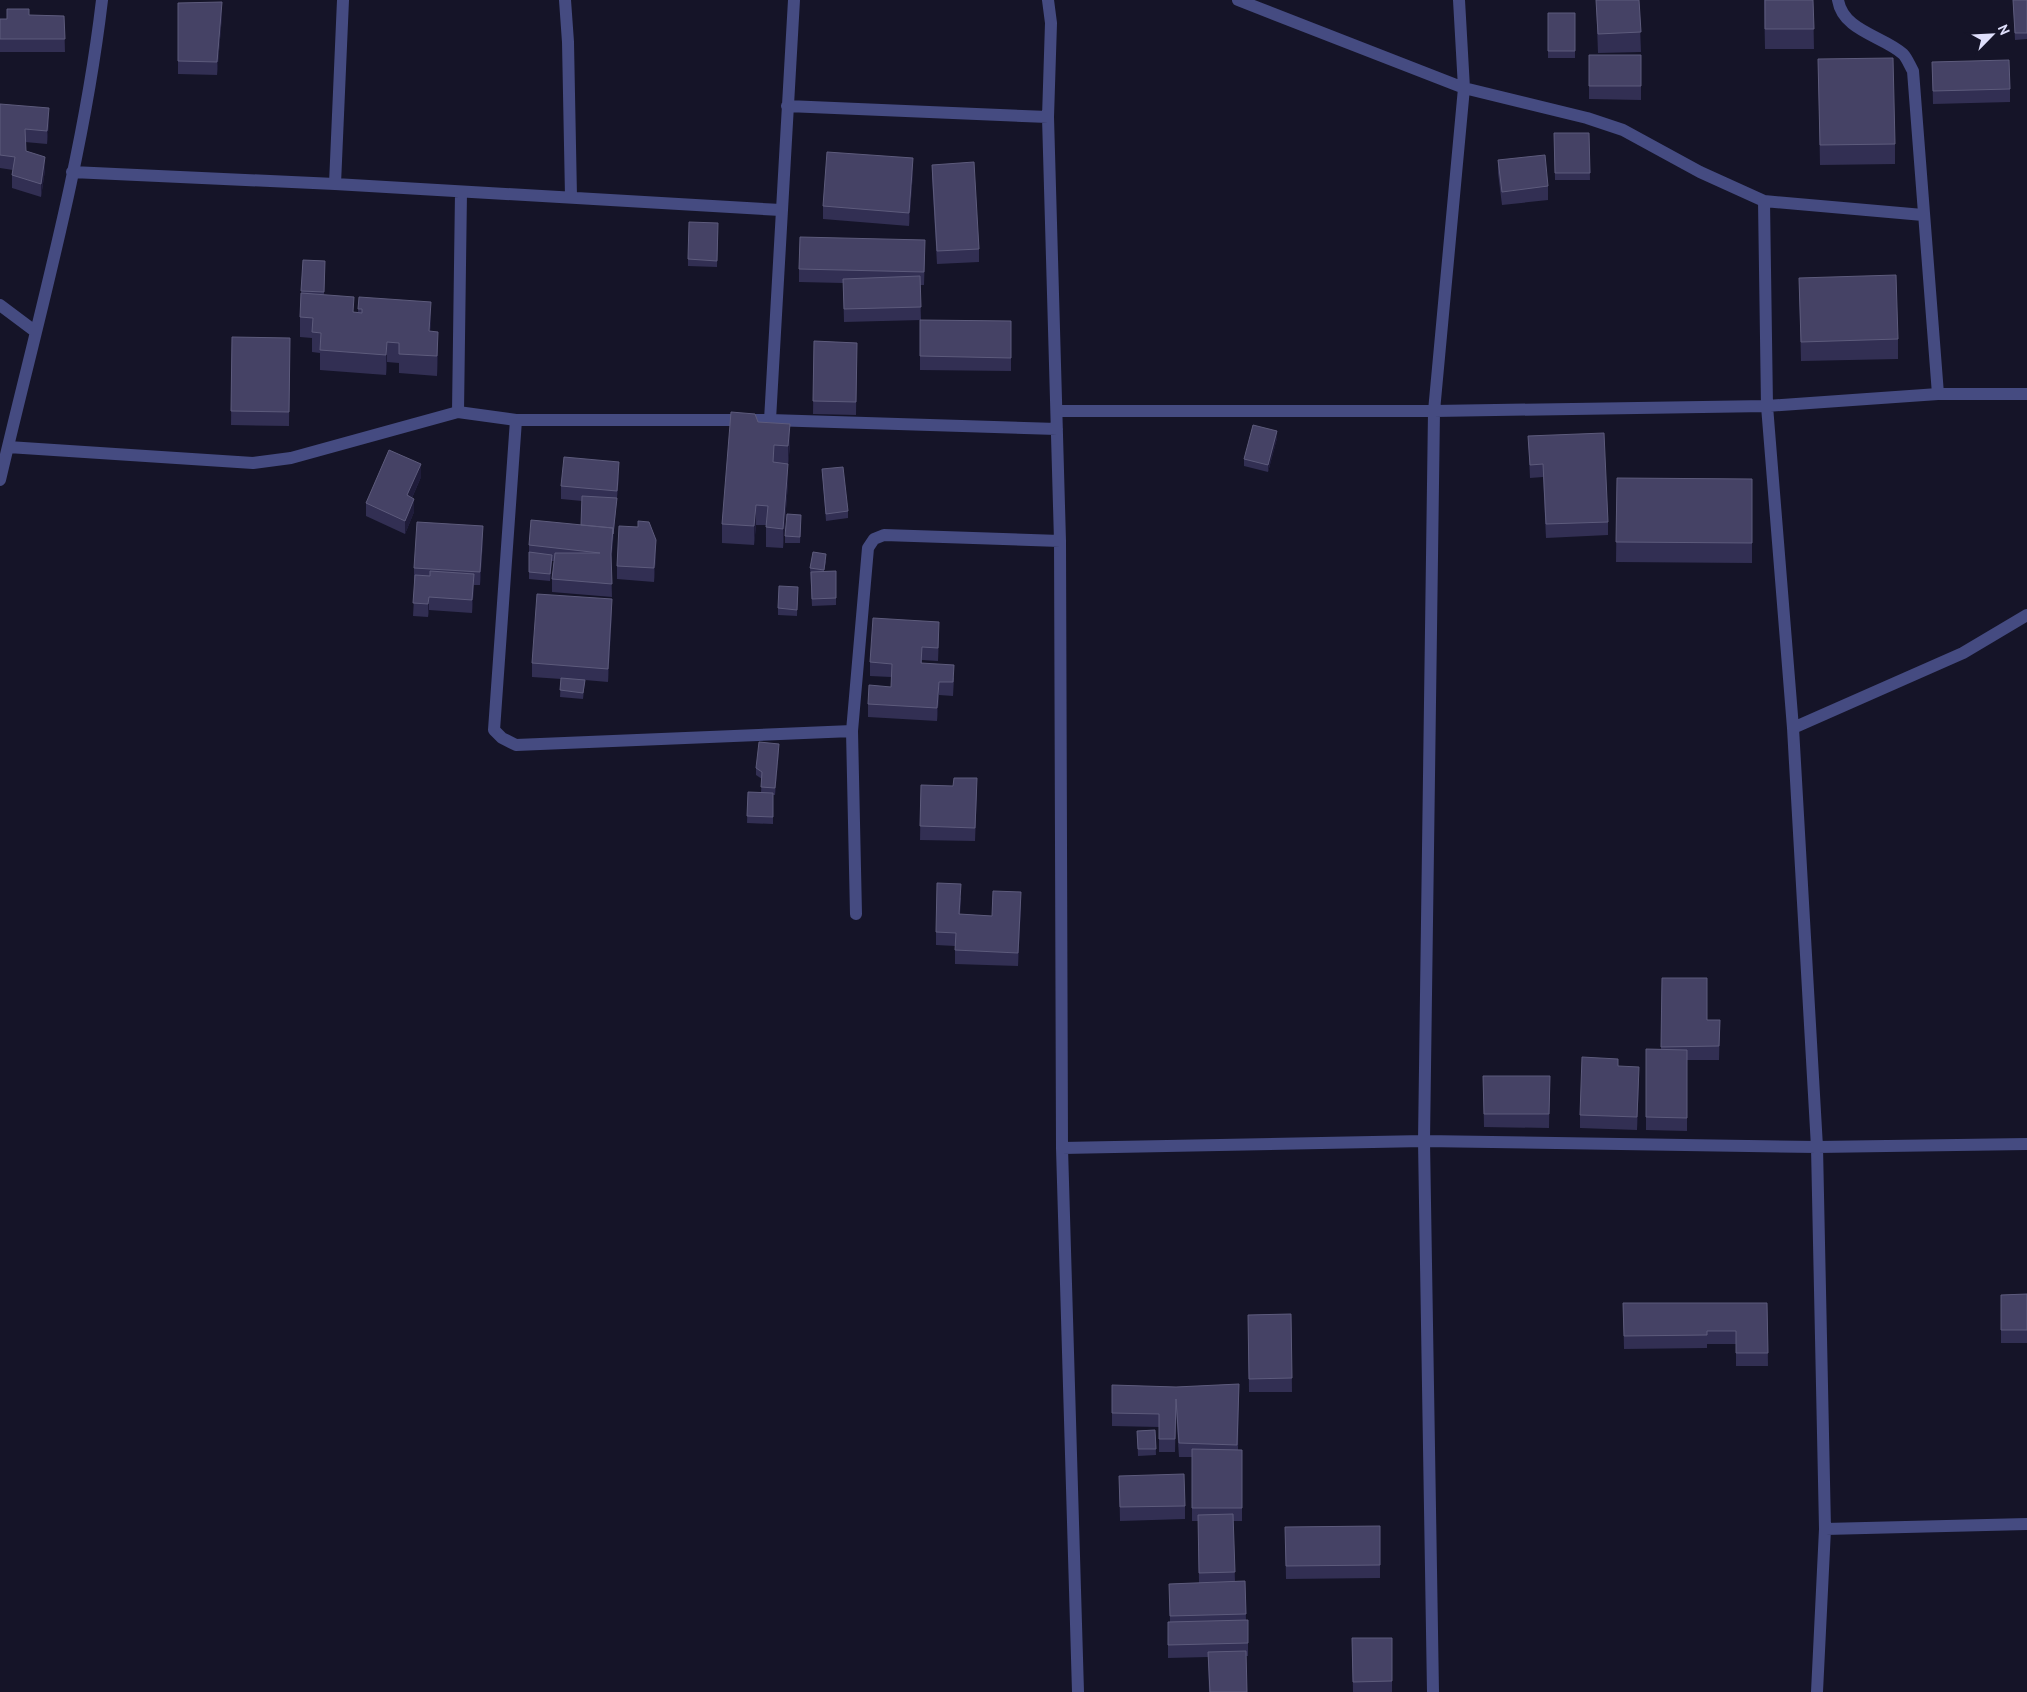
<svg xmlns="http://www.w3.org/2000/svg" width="2027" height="1692" viewBox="0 0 2027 1692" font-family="'PT Sans',sans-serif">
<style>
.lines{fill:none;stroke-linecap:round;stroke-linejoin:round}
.minor{stroke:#454b81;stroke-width:12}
.wall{fill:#322f53}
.shaded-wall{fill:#1f1c3a}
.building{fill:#454265;stroke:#5d5b7c}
</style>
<rect width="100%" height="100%" fill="#151428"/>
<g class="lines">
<!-- minor -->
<path class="minor" d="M565 0 568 42 571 197
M1048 0 1051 23 1048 117 1060 541 1062 1148 1078 1692
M1238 0 1464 88 1587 118 1623 130 1700 172 1764 201 1923 215
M1838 0C1843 31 1883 36 1903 54 1907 58 1910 66 1913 71L1938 394
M787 106 1048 117
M72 172 335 184 781 210
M335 184 343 0
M1764 201 1767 406 1793 728 1817 1147 1825 1529 1817 1692
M0 305 36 332
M1057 411H1434L1767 406 1938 394H2027
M458 412 461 192
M516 420 494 730 502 738 516 745 852 731
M770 420 794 0
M8 447 253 463 291 458 458 412 516 420H770L1057 429
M0 480C37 322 83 162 102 0
M1793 728 1963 653 2027 615
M856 914 852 731 868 548 874 539 884 535 1060 541
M1062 1148 1424 1141 1817 1147 2027 1144
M1825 1529 2027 1524
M1433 1692 1424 1141 1434 411 1464 88 1459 0"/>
</g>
<!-- wall -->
<path class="wall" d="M1596 0H1639L1641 52 1598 53Z
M1764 0H1813L1814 49H1765Z
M2013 0H2027V39L2015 40Z
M178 3 222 16 217 75 178 74Z
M1548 13H1575V58H1548Z
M29 15 64 16 65 52H0V19H7Z
M1589 55H1641V100L1589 99Z
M1818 59 1895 144V164L1820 165Z
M1932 62 2010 89V102L1933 104Z
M0 104 49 121 47 144 25 142 26 151 45 170 41 197 12 188V175L13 170 0 168Z
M1554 133H1589L1590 180H1555Z
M1498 160 1548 186V200L1502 205 1498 173Z
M932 165 979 249V262L937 264 932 178Z
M913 172 909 226 823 219V206Z
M718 230 717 267 688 266V259Z
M925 253 924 285H920L921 320 844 322 843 283 799 282V269Z
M303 260 325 261 324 295 354 312H358L359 297 431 322 430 331 438 351 437 376 399 373V363L387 362 386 375 320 370V353L312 352V338L300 337V317Z
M1799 278 1898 339V359L1801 361Z
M920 320 1011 321V371L920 370Z
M232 337 290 338 289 426 231 425Z
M814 341 857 343 856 415 813 414Z
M758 422 790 444 788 466V483L783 548 766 547V525H756L754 545 722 543V524Z
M1528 436 1608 522V535L1546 538 1543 477 1530 478Z
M1277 438 1268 472 1244 466V459Z
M822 469 848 511V518L826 521Z
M619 476 611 562 612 597 552 592V579L554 561H552L550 581 529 579V545L581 525 582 501 561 499V486Z
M421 477 412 498 414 512 405 534 366 516V503Z
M1617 478 1752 479V563L1616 562Z
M801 522 800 543H785V536Z
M638 527 656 554 654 582 617 579V566Z
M483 540 480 585H474L472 613 429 610 428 617 413 616 415 581H414V568Z
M826 561 824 571H836V605L812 606 810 568Z
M798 587 797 616 778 615V608Z
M612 612 608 682 585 680 583 699 560 697 561 679 532 677V663Z
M939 636 938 661 922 660V663L954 678 953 696 939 695 937 721 868 717V704L891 687V677L870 676V662Z
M779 751 775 795H773V824L747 823 748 792H761L762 779 756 775V768Z
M921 785 953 786 977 791 975 841 920 840Z
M961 897 960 914 992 916 1021 905 1018 966 955 964V946L936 945V932Z
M1662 978 1707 1020H1720L1719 1060H1687V1131L1646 1130V1049H1661Z
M1483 1076H1550L1549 1128 1484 1127Z
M1639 1080 1637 1130 1580 1128V1115Z
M2027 1294V1343H2001V1295Z
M1623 1303H1767L1768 1366H1736V1344H1707V1348L1624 1349Z
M1291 1314 1292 1392H1249L1248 1315Z
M1239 1384 1238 1450H1242V1521H1233L1235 1581H1245L1246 1620H1248V1656H1246L1247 1692H1209L1208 1657 1168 1658V1622H1170L1169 1584 1199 1583 1198 1521H1192V1457H1179L1176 1412 1175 1452H1159V1427L1112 1426V1385L1176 1387Z
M1155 1430 1156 1455 1138 1456 1137 1431Z
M1119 1476 1185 1506V1519L1120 1521Z
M1380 1526V1578L1286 1579 1285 1527Z
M1352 1638H1392V1692H1353Z"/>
<!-- shaded-wall -->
<path class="shaded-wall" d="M222 2V16L217 75V62Z
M49 108V121L47 144V131Z
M45 157V170L41 197V184Z
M913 158V172L909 226V213Z
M431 302V322L429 351V331Z
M438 332V351L437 376V356Z
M387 342V362L386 375V355Z
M790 424V444L788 466V446Z
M1277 431V438L1268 472V465Z
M619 462V476L611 567V554L617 498Z
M421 464V477L407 509V495Z
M788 464V483L783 548V529Z
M414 499V512L405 534V521Z
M756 505V525L754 545V526Z
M483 526V540L480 585V572Z
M656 540V554L654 582V568Z
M474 574V588L472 613V600Z
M429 597V610L428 617V604Z
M612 599V612L608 682V669Z
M939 682V695L937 721V708Z
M779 744V751L775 795V788Z
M1021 892V905L1018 966V953Z
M1639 1067V1080L1637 1130V1117Z"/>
<!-- building -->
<path class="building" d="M1596 0H1639L1641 32 1598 34Z
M1765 0H1813L1814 29H1765Z
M2013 0H2027V33H2015Z
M222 2 217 62 178 61V3Z
M7 9H29V15L64 16 65 39H0V19H7Z
M1548 13H1575V51H1548Z
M1589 55H1641V86H1589Z
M1893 58 1895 144 1820 145 1818 59Z
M2009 60 2010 89 1933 91 1932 62Z
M0 104 49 108 47 131 25 129 26 151 45 157 41 184 12 175 15 157 0 155Z
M1554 133H1589L1590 173H1555Z
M827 152 913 158 909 213 823 206Z
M1545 155 1548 186 1502 192 1498 160Z
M974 162 979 249 937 251 932 165Z
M689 222 718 223 717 261 688 259Z
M800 237 925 240 924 272 799 269Z
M303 260 325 261 324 292 301 291Z
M1896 275 1898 339 1801 342 1799 278Z
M920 276 921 307 844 309 843 279Z
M301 293 354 297 353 312 362 313V309H358L359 297 431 302 429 331 438 332 437 356 399 354V343L387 342 386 355 320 350 321 333 312 332 313 318 300 317Z
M920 320 1011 321V358L920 356Z
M232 337 290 338 289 412 231 411Z
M814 341 857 343 856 402 813 401Z
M731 412 755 414 758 422 790 424 788 446 774 445 773 462 788 464 783 529 766 527 768 506 756 505 754 526 722 524Z
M1253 425 1277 431 1268 465 1244 459Z
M1604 433 1608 522 1546 524 1543 464 1530 465 1528 436Z
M389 450 421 464 407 495 414 499 405 521 366 503Z
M564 457 619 462 617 491 561 486Z
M843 467 848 511 826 514 822 469Z
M1617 478 1752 479V543L1616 542Z
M582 496 617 498 613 534V528L581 525Z
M787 514 801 515 800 537 785 536Z
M531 520 613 528 611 554 612 584 552 579 555 553H600L529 545Z
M638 521 649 522 656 540 654 568 617 566 619 526 638 527Z
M417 522 483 526 480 572 414 568Z
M529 552 552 555 550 574 529 572Z
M813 552 826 554 824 570 810 568Z
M430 571 474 574 472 600 429 597 428 604 413 603 415 575 430 576Z
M836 571V598L812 599 811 572Z
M779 586 798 587 797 610 778 608Z
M537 594 612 599 608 669 532 663Z
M873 618 939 622 938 648 922 647 921 663 954 665 953 682H939L937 708 868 704 869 685 891 687 892 664 870 662Z
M561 678 585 680 583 693 560 690Z
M759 742 779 744 775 788 761 787 762 772 756 768Z
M954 778H977L975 828 920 826 921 785 953 786Z
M748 792 773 793V817L747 816Z
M937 883 961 884 959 914 992 916 993 891 1021 892 1018 953 955 950 956 933 936 932Z
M1662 978H1707V1020H1720L1719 1046 1661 1047Z
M1646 1049 1687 1050V1118L1646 1117Z
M1582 1057 1618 1059V1066L1639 1067 1637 1117 1580 1115Z
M1483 1076H1550L1549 1114H1484Z
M2027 1294V1330H2001V1295Z
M1623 1303H1767L1768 1353H1736V1331H1707V1335L1624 1336Z
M1291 1314 1292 1378 1249 1379 1248 1315Z
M1239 1384 1237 1445 1179 1443 1176 1399 1175 1439H1159V1414L1112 1413V1385L1176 1387Z
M1155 1430 1156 1449H1138L1137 1431Z
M1192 1449 1242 1450V1508H1192Z
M1184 1474 1185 1506 1120 1507 1119 1476Z
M1233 1514 1235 1572 1199 1573 1198 1515Z
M1380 1526V1565L1286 1566 1285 1527Z
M1245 1581 1246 1614 1170 1616 1169 1584Z
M1248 1620V1643L1168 1645V1622Z
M1352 1638H1392V1681L1353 1682Z
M1246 1651 1247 1692H1210L1208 1652Z"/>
<!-- north arrow -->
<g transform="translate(1992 35) rotate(66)" stroke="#151428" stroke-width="4" paint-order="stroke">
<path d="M0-4L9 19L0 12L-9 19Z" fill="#dfdffb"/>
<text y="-8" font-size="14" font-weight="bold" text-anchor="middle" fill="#dfdffb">N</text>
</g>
</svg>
